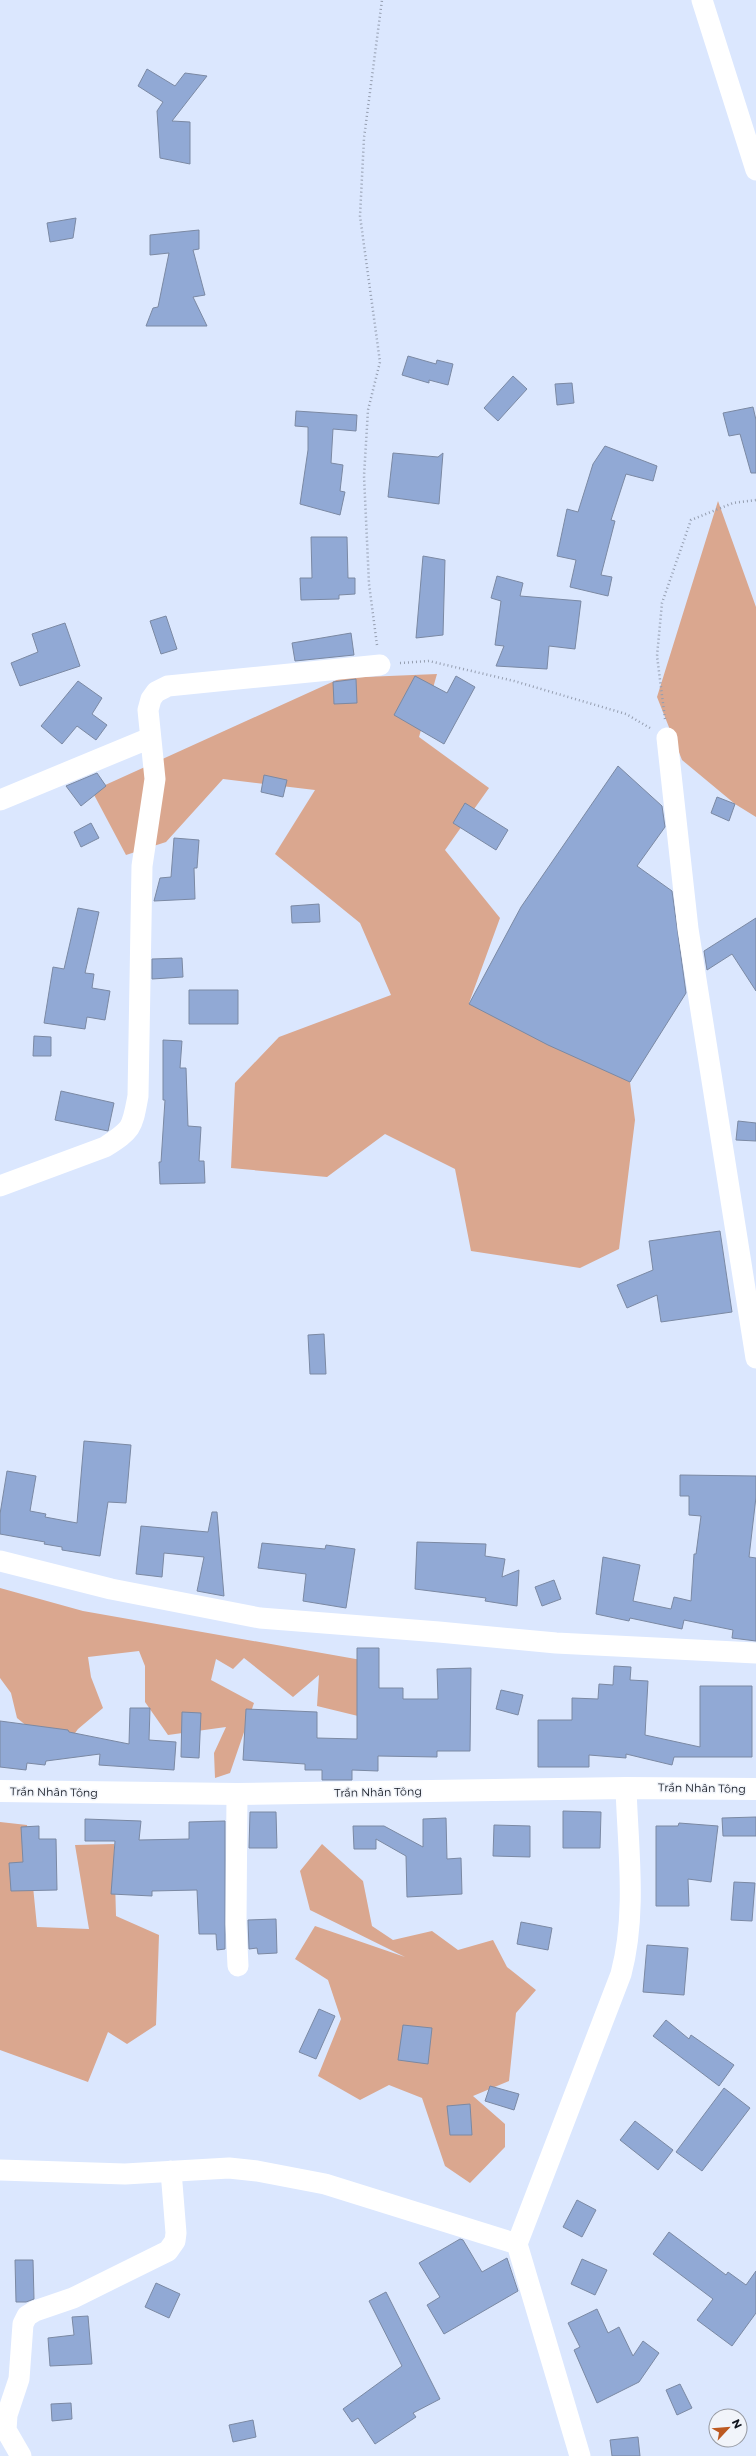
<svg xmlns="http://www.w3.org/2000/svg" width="756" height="2456" viewBox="0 0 756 2456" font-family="Montserrat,sans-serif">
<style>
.forest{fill:#daa78f}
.building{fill:#91a9d5;stroke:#7b89a3}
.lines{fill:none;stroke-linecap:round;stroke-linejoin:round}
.path{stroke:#959eb0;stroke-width:2.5;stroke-dasharray:1 3;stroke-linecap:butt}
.street{stroke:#fff;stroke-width:21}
.secondary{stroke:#fff;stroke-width:22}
.labels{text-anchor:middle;stroke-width:3;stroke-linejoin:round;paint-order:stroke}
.street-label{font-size:11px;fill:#0f141d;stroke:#f1f4fa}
</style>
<rect width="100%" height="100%" fill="#dbe7fe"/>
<!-- forest -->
<path class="forest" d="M718 501 756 607V817L735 804 682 760 657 697Z
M437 674 419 737 489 788 445 850 500 918 469 1003 630 1082 635 1120 619 1249 580 1268 471 1251 455 1169 385 1134 327 1177 231 1168 235 1083 279 1037 391 995 360 923 275 854 315 790 223 779 166 842 126 855 92 791 341 678Z
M0 1588 83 1611 367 1661 358 1716 317 1706 319 1675 293 1697 244 1658 233 1669 216 1659 211 1680 254 1703 230 1773 215 1778 214 1753 226 1727 168 1735 145 1702V1666L139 1651 88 1657 91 1677 103 1708 78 1729 67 1744 44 1740 17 1718 11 1693 0 1678Z
M0 1822 27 1825 37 1927 89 1929 75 1845 114 1844 116 1916 159 1935 156 2025 127 2044 108 2032 88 2082 0 2050Z
M322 1844 363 1881 372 1926 393 1940 432 1931 458 1950 493 1940 507 1967 536 1990 516 2013 509 2081 473 2096 505 2124V2147L470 2183 445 2166 422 2098 389 2085 360 2100 318 2076 341 2019 328 1980 295 1959 315 1926 405 1957 310 1910 300 1871Z"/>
<!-- building -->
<path class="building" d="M147 69 175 86 185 73 207 76 172 121 190 122V164L160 158 157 111 163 102 138 86Z
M76 218 73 238 50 242 47 223Z
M199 230V249L193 250 205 295 193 297 207 326H146L153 308 158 307 169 253 150 255V235Z
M408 356 436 364 437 360 453 364 448 385 429 380V383L402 375Z
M513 376 527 389 498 421 484 408Z
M572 383 574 403 557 405 555 384Z
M753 407 756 420V473H751L740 434 729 436 723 413Z
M296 411 357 415 356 431 333 429 331 463 343 465 340 491 345 492 340 515 300 504 308 450V427L295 426Z
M605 446 657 466 653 481 626 474 611 520 615 521 601 575 612 577 608 596 570 587 576 560 557 556 567 509 578 512 593 464Z
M393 453 438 457 443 453 439 504 388 497Z
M311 537H347L348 578H355V594L339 595V599L301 600 300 578H312Z
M423 556 445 560 443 635 416 638Z
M497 576 523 583 520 596 581 601 575 649 549 646 547 669 496 666 504 646 495 645 501 601 491 598Z
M166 616 177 649 161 654 150 621Z
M65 623 80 666 20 686 11 663 38 652 32 634Z
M351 633 354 655 295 661 292 643Z
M415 676 447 693 456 676 475 687 444 744 394 715Z
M356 679 357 703 334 704 333 682Z
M78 681 102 698 92 714 107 725 96 740 77 726 62 744 41 726Z
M618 766 662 806 665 827 637 866 672 891 686 993 630 1082 548 1045 469 1004 521 907Z
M97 773 106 786 81 806 66 786Z
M264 775 287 780 283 797 261 792Z
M717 797 735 804 729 821 711 813Z
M465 803 508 830 496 850 453 823Z
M91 823 99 838 81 847 74 832Z
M174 838 199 840 197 868H194L195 899 154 901 160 878 171 877Z
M319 904 320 922 292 923 291 906Z
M78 908 99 912 85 973 94 974 92 988 110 991 105 1020 87 1017 85 1029 44 1023 53 967 64 969Z
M756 918V991L732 954 707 970 704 951Z
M182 958 183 977 152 979V959Z
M189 990H238V1024H189Z
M34 1036 51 1037V1056H33Z
M163 1040 182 1041 180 1068H186L188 1126 201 1127 199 1161H204L205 1183 160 1184 159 1162H161L165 1100H163Z
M61 1091 114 1103 108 1131 55 1120Z
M738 1121 756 1123V1141L736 1140Z
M720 1231 732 1312 661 1322 657 1295 627 1308 617 1285 653 1270 649 1241Z
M324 1334 326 1374H310L308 1335Z
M84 1441 131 1445 126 1503 108 1502 100 1556 62 1550V1547L44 1544 45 1542 0 1534V1514L7 1471 36 1476 30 1511 46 1514 45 1517 77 1523Z
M680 1475 756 1476V1497L749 1557 756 1558V1641L732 1638 733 1630 684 1620 682 1629 630 1618 629 1621 596 1614 603 1557 640 1565 633 1601 671 1609 674 1597 691 1601 694 1554H696L701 1516 689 1515V1496H680Z
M212 1512H217L224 1596 197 1591 204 1557 164 1553 162 1577 136 1574 141 1526 208 1532Z
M417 1542 486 1544 485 1556 505 1559 502 1577 519 1570 517 1606 485 1601 486 1598 415 1589Z
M262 1543 325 1549 326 1545 355 1549 346 1608 303 1601 306 1574 258 1568Z
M554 1580 561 1599 542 1606 535 1587Z
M357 1648H379V1688H403V1699H438L437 1669 471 1668 470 1751H437V1757L378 1756V1771L352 1770V1780H322V1770H305V1764L243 1760 246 1709 317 1712V1738L357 1739Z
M614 1666 631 1667 630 1680 648 1681 645 1735 700 1747V1686H752V1757H674L672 1765 626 1754V1758L589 1755V1767H538V1720H572V1698L598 1699 599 1684 613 1685Z
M501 1690 523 1695 518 1715 496 1709Z
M130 1708H150L149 1740 176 1742 174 1770 99 1765 100 1754 46 1761 45 1765 27 1763 26 1770 0 1767V1721L68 1730 69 1732 129 1744Z
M182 1712 201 1713 199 1758 181 1757Z
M563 1811 601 1812 600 1848H563Z
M250 1812H276L277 1848H249Z
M756 1817V1836H723L722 1818Z
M446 1818 447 1859 461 1858 462 1894 407 1897 406 1856 376 1839V1849H354L353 1826H384L423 1847V1819Z
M85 1819 141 1821 139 1840 189 1839V1822L225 1821V1949L217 1950 216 1934H199L197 1890 152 1891V1896L111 1894 115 1841H85Z
M679 1823 718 1826 711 1882 688 1879 689 1906H656V1826H678Z
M494 1825 530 1826V1857L493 1856Z
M39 1826V1839H56L57 1890 11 1891 9 1863 23 1862 21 1827Z
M734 1882 755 1883 752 1921 731 1920Z
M276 1919 277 1953 258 1954 257 1948 249 1949 248 1920Z
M521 1922 552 1928 548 1950 517 1944Z
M647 1945 688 1948 684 1995 643 1992Z
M319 2009 335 2016 316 2059 299 2052Z
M666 2020 689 2039 691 2035 734 2065 719 2086 653 2036Z
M403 2025 432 2028 428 2064 398 2060Z
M490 2086 519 2094 514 2110 485 2101Z
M724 2088 750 2108 702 2171 676 2152Z
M470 2104 472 2135H450L447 2106Z
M635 2121 673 2150 658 2170 620 2140Z
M577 2200 596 2210 582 2237 563 2227Z
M669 2232 726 2275 728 2272 746 2285 756 2271V2313L732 2346 697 2320 713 2299 653 2254Z
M460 2239 463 2240 482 2272 507 2258 518 2291 444 2334 427 2305 440 2297 419 2263Z
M582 2259 607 2270 595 2295 571 2284Z
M15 2260H33L34 2299 26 2302H16Z
M156 2283 180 2294 169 2318 145 2307Z
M386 2292 440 2399 413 2413 416 2417 375 2444 358 2418 352 2422 343 2409 402 2366 369 2301Z
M597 2309 608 2333 619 2327 633 2356 643 2341 659 2353 639 2382 597 2403 574 2350 580 2347 568 2323Z
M88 2316 92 2364 50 2366 48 2338 74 2335 72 2317Z
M680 2384 692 2408 677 2415 666 2390Z
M71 2403 72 2419 52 2421 51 2404Z
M253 2420 256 2437 233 2442 229 2425Z
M638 2437 640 2456H612L610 2440Z"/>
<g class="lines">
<!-- path -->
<path class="path" d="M377 645 369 584 364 476 368 410 380 362 360 216 364 138 382 0
M400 663 429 661 514 681 626 714 650 728
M665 719 657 656 662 603 691 520 733 503 756 500"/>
<!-- street -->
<path class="street" d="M702 0 756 170
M667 738 688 929 756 1358
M0 800 150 738
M0 1186 105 1147C133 1129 132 1128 138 1096L142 866 155 779 148 710 151 699 156 692 168 686 380 665
M0 1561 111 1589 260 1618 439 1632 556 1643 756 1653
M237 1794 236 1924 238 1966
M0 2170 125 2174 229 2168 257 2171 325 2184 517 2244
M21 2456 6 2430 7 2415 19 2379 23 2324 27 2316 35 2311 73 2298 168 2251 175 2241 176 2233 171 2171
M580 2456 517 2244 621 1974C637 1914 628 1849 626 1788"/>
<!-- secondary -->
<path class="secondary" d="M0 1791 237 1794 626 1788 756 1789"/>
</g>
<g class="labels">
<!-- street labels -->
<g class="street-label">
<text transform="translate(702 1788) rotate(1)" y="4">Trần Nhân Tông</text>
<text transform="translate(54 1792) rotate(1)" y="4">Trần Nhân Tông</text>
<text transform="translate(378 1792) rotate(-1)" y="4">Trần Nhân Tông</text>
</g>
</g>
<!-- north arrow -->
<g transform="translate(728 2428) rotate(64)"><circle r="19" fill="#f1f4fa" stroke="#979aa2"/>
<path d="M0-3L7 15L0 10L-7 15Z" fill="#bc5921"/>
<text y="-6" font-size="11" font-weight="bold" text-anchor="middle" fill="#0f141d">N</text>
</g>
</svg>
